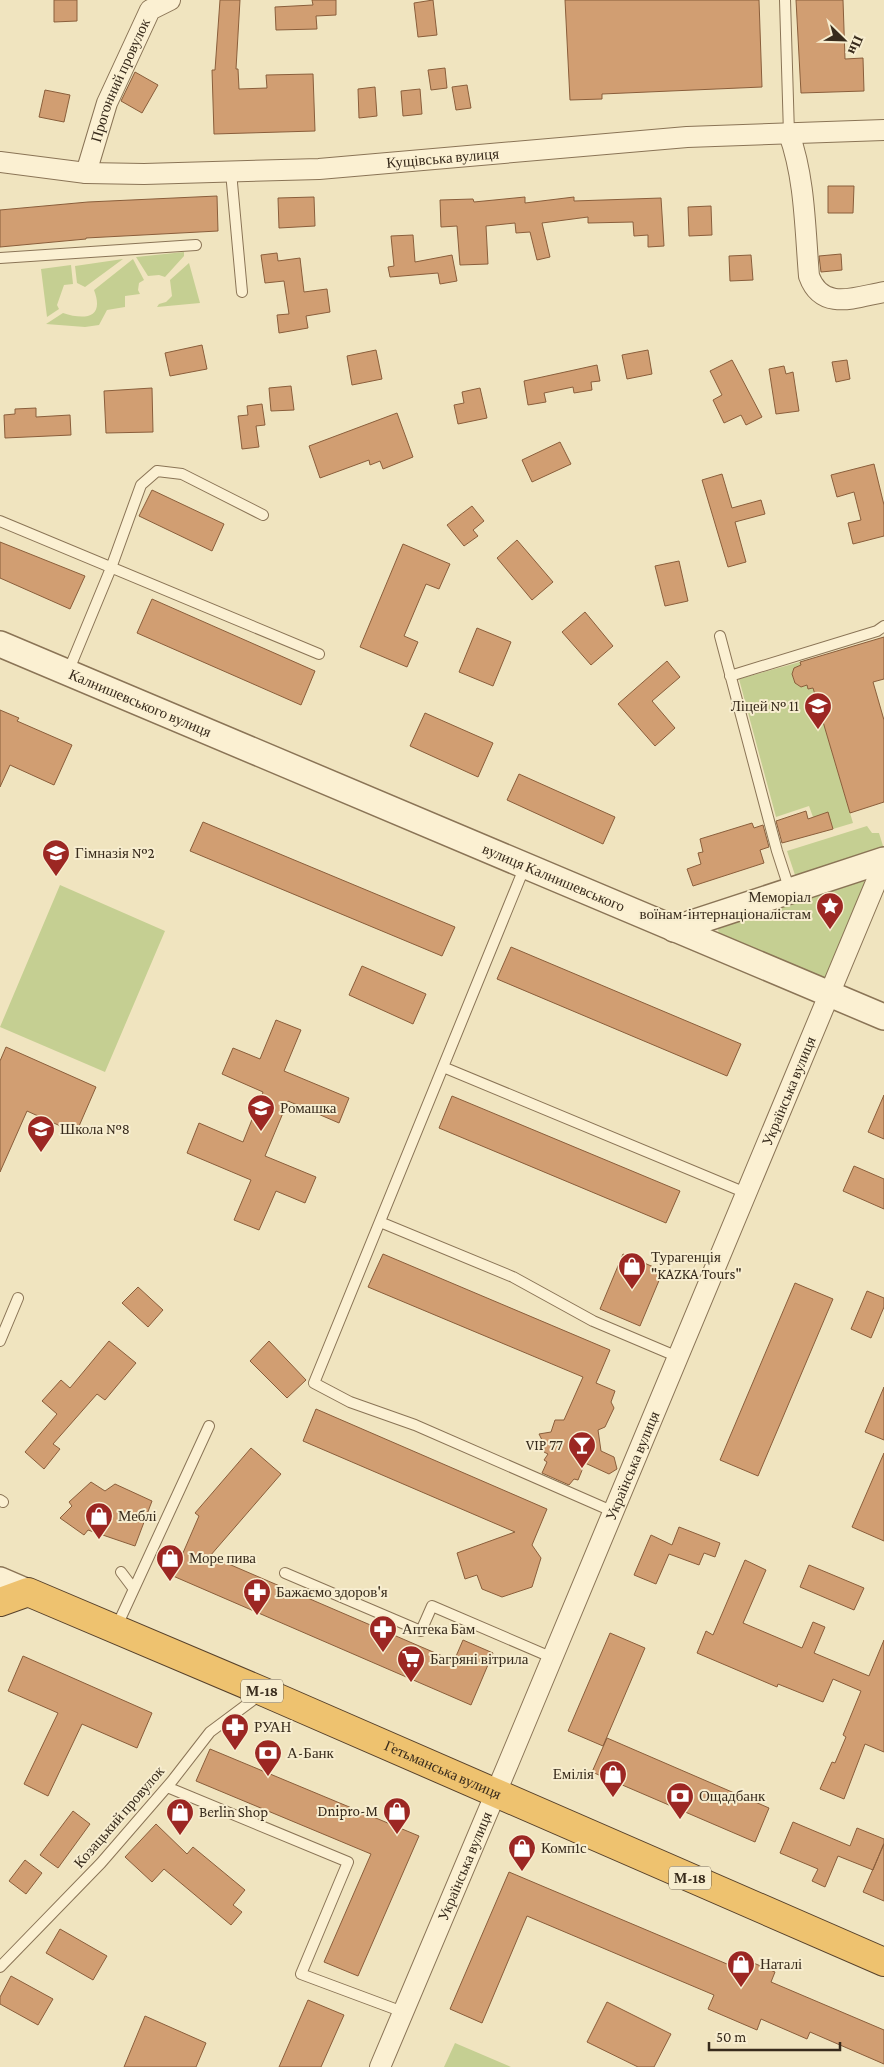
<svg xmlns="http://www.w3.org/2000/svg" width="884" height="2067" viewBox="0 0 884 2067" font-family="'Crimson Pro',serif">
<style>
.green{fill:#c5cf92}
.building{fill:#d19e72;stroke:#8a5e3b}
.lines{fill:none;stroke-linecap:round;stroke-linejoin:round}
.service-casing{stroke:#8a7456;stroke-width:12}
.minor-casing{stroke:#8a7456;stroke-width:22}
.tertiary-casing{stroke:#8a7456;stroke-width:28}
.trunk-casing{stroke:#57412b;stroke-width:30}
.service{stroke:#fbf0d2;stroke-width:10}
.minor{stroke:#fbf0d2;stroke-width:20}
.tertiary{stroke:#fbf0d2;stroke-width:25}
.trunk{stroke:#eec26f;stroke-width:28}
.labels{text-anchor:middle;stroke-width:4;stroke-linejoin:round;paint-order:stroke}
.shield{fill:#f7edcf;stroke:#716552;stroke-width:1}
.shield-label{font-size:14px;font-weight:bold;fill:#382b1c}
.street-label{font-size:15px;fill:#382b1c;stroke:#f7edcf}
.poi-label{font-size:15px;fill:#382b1c;stroke:#f7edcf;text-anchor:start}
</style>
<rect width="100%" height="100%" fill="#f0e4bf"/>
<!-- green -->
<path class="green" d="M184 252V256L165 277 159 275 148 276 136 257Z
M123 259 85 287 77 283 75 266Z
M133 259 144 280 139 283 138 290 140 294 125 296V307L107 310 99 325 85 327 46 324 63 313C84 320 105 319 94 290Z
M189 263 200 303 157 307 159 304 166 302 172 296 170 280Z
M71 265 73 284 64 285 57 305 59 309 47 317 41 269Z
M800 662 801 665 794 668C791 676 793 682 801 687L807 685 808 689 813 688 853 823 833 829 828 813 813 817 809 806 776 817 739 679Z
M867 826 872 833H879L884 849 796 878 787 851Z
M863 879 866 885 830 975 823 979 719 935 718 929 721 922Z
M60 885 165 931 105 1072 0 1027Z
M455 2043 511 2067H444Z"/>
<!-- building -->
<path class="building" d="M54 0H77V21L54 22Z
M220 0H240L236 69H238L239 89 267 88 266 75 313 74 315 131 214 134 212 70H215Z
M312 0H336V15L316 16 317 29 276 30 275 7 313 5Z
M433 0 437 35 418 37 414 3Z
M565 0H759L762 87 602 94V99L570 100Z
M796 0H843L845 59 863 58 864 91 801 93Z
M445 68 447 88 431 90 428 70Z
M135 72 158 85 142 113 121 101Z
M467 85 471 108 456 110 452 87Z
M375 87 377 116 359 118 358 89Z
M420 89 422 114 403 116 401 91Z
M45 90 70 95 64 122 39 117Z
M828 186H854L853 213H828Z
M217 196 218 231 86 238V239L0 247V210L88 202Z
M314 197 315 226 279 228 278 198Z
M525 197V203L574 197V201L661 198 664 246 648 247V235L634 236 633 222 588 223V217L542 223 550 257 537 260 530 232 516 233 515 223 486 226 488 264 460 265 457 226 441 227 440 200 473 199 474 202Z
M711 206 712 235 689 236 688 207Z
M413 235 415 262 452 255 457 281 440 284 438 273 390 277 388 267 394 266 391 236Z
M277 253 278 261 300 258 304 292 327 289 330 312 306 316 308 328 279 333 277 315 289 314 284 281 265 283 261 255Z
M841 254 842 270 821 272 819 256Z
M751 255 753 280 730 281 729 256Z
M202 345 207 369 170 376 165 353Z
M376 350 382 379 352 385 347 356Z
M648 350 652 374 627 379 622 355Z
M732 360 762 417 746 425 741 415 724 423 713 400 722 395 710 371Z
M847 360 850 379 836 382 832 362Z
M597 365 600 381 591 382 592 390 574 393 573 387 544 393 546 402 528 405 524 381Z
M784 366 786 374 793 372 799 411 776 414 769 369Z
M291 386 294 410 271 411 269 388Z
M152 388 153 432 106 433 104 391Z
M480 388 487 418 458 424 454 405 464 403 462 392Z
M262 404 265 425 256 426 259 447 242 449 238 416 248 415 247 406Z
M36 408V417L70 415 71 435 5 438 4 415 15 414V409Z
M397 413 413 457 383 469 380 461 370 465 369 460 320 478 309 446Z
M560 442 571 464 532 482 522 460Z
M874 464 884 505V536L853 544 848 523 861 520 854 492 837 497 831 475Z
M722 474 732 508 761 500 765 514 735 522 746 562 728 567 702 480Z
M152 490 224 524 212 551 139 516Z
M472 506 484 521 473 530 478 536 464 546 447 525Z
M517 540 553 582 532 600 497 558Z
M0 542 85 576 70 609 0 578Z
M403 544 450 564 439 589 426 584 404 636 418 642 407 667 360 647Z
M679 561 688 601 665 606 655 566Z
M152 599 315 671 301 705 137 633Z
M585 612 613 646 591 665 562 632Z
M477 628 511 642 493 686 459 672Z
M884 637V679L873 682 884 720V802L850 813 813 688 808 689 807 685 801 687 795 683 792 674 794 668 801 665 800 662Z
M667 661 680 677 652 701 675 728 655 746 618 704Z
M0 710 19 718 17 721 72 745 54 785 10 765 0 787Z
M425 713 493 743 478 777 410 746Z
M519 774 615 817 603 844 507 800Z
M806 811 808 819 828 812 833 829 782 843 776 821Z
M203 822 455 927 442 956 190 851Z
M752 823 754 828 763 825 769 847 760 850 764 863 693 886 687 869 701 864 698 853 703 852 700 839Z
M511 947 741 1044 727 1076 497 979Z
M362 966 426 994 413 1024 349 995Z
M276 1020 301 1030 284 1071 349 1098 339 1123 288 1101 265 1156 316 1177 305 1203 276 1191 259 1230 234 1220 251 1180 187 1153 199 1123 243 1142 263 1092 222 1074 233 1048 260 1059Z
M6 1047 96 1087 76 1133 27 1111 0 1172V1061Z
M884 1095V1139L868 1132Z
M452 1096 680 1191 666 1223 439 1128Z
M854 1166 884 1179V1209L843 1191Z
M383 1254 610 1350 596 1383 615 1391 611 1402 614 1408 605 1427 598 1430 601 1451 614 1457 617 1469 609 1474 585 1463 578 1480 574 1479 569 1485 542 1473 547 1462 544 1460 548 1454 544 1452 545 1446 539 1434 551 1432 555 1420H564L583 1377 368 1287Z
M623 1254 663 1271 640 1326 600 1309Z
M795 1283 833 1299 758 1476 720 1460Z
M138 1287 163 1310 148 1327 122 1303Z
M867 1291 884 1298V1307L871 1338 851 1329Z
M109 1341 136 1363 105 1400 97 1394 53 1444 60 1449 44 1469 25 1452 57 1414 42 1401 61 1380 70 1388Z
M269 1341 306 1380 287 1398 250 1361Z
M884 1387V1440L865 1432Z
M316 1409 547 1509 532 1545 541 1558 532 1587 502 1597 482 1589 477 1575 465 1579 457 1553 515 1532 303 1441Z
M251 1448 281 1474 210 1556 454 1661 463 1640 493 1653 471 1705 173 1576 199 1516 195 1513Z
M884 1453V1541L852 1527Z
M91 1482 105 1491 115 1484 152 1501 135 1546 88 1530 84 1535 60 1518 72 1506 69 1502Z
M679 1527 720 1543 715 1557 704 1553 699 1565 669 1554 656 1584 634 1575 651 1535 672 1545Z
M745 1560 766 1570 743 1623 802 1648 813 1622 825 1627 814 1653 869 1676 884 1640V1752L865 1744 844 1799 820 1789 832 1762 835 1763 846 1737 843 1735 861 1691 833 1679 823 1702 778 1684 777 1687 697 1653 706 1631 713 1635Z
M809 1565 864 1588 854 1610 800 1587Z
M610 1633 645 1648 603 1746 568 1731Z
M23 1656 152 1713 137 1748 82 1724 48 1796 24 1784 58 1713 8 1691Z
M607 1738 769 1808 755 1842 592 1772Z
M210 1749 419 1836 358 1976 324 1962 371 1854 196 1781Z
M73 1811 90 1824 58 1868 40 1855Z
M793 1822 850 1846 857 1828 884 1839V1843L873 1870 838 1856 825 1887 812 1881 818 1869 780 1853Z
M156 1824 187 1854 193 1847 245 1890 233 1905 242 1912 231 1925 164 1869 152 1882 125 1857Z
M884 1844V1901L863 1892Z
M25 1860 42 1873 26 1894 9 1881Z
M509 1872 727 1964 732 1954 775 1972 771 1982 884 2030V2064L810 2032 807 2039 761 2019 757 2030 708 2009 714 1995 527 1916 482 2023 450 2009Z
M60 1929 107 1956 93 1980 46 1953Z
M11 1976 53 1999 38 2025 0 2004V1997Z
M308 2000 344 2015 321 2067H279Z
M607 2002 671 2034 654 2067H638L587 2042Z
M145 2016 206 2043 196 2067H124Z"/>
<g class="lines">
<!-- service casing -->
<g class="service-casing">
<path id="service" d="M785 0 789 134
M231 172 242 292
M0 258 196 245
M0 521 319 654
M720 636 777 851 790 891
M68 672 111 568 141 485 157 471 182 474 263 515
M730 676 877 631 884 626
M525 866 314 1383 350 1402 415 1425 614 1512
M443 1067 746 1193
M380 1222 513 1277 593 1321 678 1357
M0 1341 18 1298
M0 1500 3 1502
M121 1572 133 1588
M285 1573 421 1631 432 1606 553 1658
M116 1628 209 1426
M167 1787 348 1862 301 1974 403 2012
M0 1967 101 1863 172 1781 210 1732 261 1694"/>
</g>
<!-- minor casing -->
<g class="minor-casing">
<g id="minor">
<path d="M789 134C805 178 805 229 809 276 822 312 856 297 884 292"/>
<path id="s1" d="M0 162 86 173 144 174 319 169 687 137 884 130"/>
<path id="s2" d="M86 173 107 103 150 10 170 0"/>
<path id="s3" d="M380 2067 508 1764 884 863"/>
</g>
</g>
<!-- tertiary casing -->
<g class="tertiary-casing">
<g id="tertiary">
<path id="s4" d="M0 644 884 1017"/>
<path d="M674 929 884 860"/>
<path d="M0 1580 28 1592"/>
</g>
</g>
<!-- trunk casing -->
<g class="trunk-casing">
<g id="trunk">
<path id="s5" d="M0 1602 28 1592 264 1692 884 1962"/>
</g>
</g>
<!-- service -->
<use href="#service" class="service"/>
<!-- minor -->
<use href="#minor" class="minor"/>
<!-- tertiary -->
<use href="#tertiary" class="tertiary"/>
<!-- trunk -->
<use href="#trunk" class="trunk"/>
</g>
<!-- icons -->
<defs>
<g id="school-pin" transform="scale(1.4375)"><path d="M0 17L-7.5 6A9.5 9.5 0 1 1 7.5 6Z" fill="#9c2723" stroke="#f7edcf"/><path d="M0-5L7-2L0 1L-7-2ZM-4 1L0 2.5L4 1V4Q0 6-4 4Z" fill="#fff"/></g>
<g id="sight-pin" transform="scale(1.4375)"><path d="M0 17L-7.5 6A9.5 9.5 0 1 1 7.5 6Z" fill="#9c2723" stroke="#f7edcf"/><path d="M0-6L1.8-2.2L6-1.7L2.9 1.2L3.7 5.4L0 3.3L-3.7 5.4L-2.9 1.2L-6-1.7L-1.8-2.2Z" fill="#fff"/></g>
<g id="shop-pin" transform="scale(1.4375)"><path d="M0 17L-7.5 6A9.5 9.5 0 1 1 7.5 6Z" fill="#9c2723" stroke="#f7edcf"/><path d="M-5-2.5h2.3a2.7 3.5 0 0 1 5.4 0H5L5.5 6h-11ZM-1.5-2.5h3a1.5 2.3 0 0 0-3 0Z" fill="#fff"/></g>
<g id="bar-pin" transform="scale(1.4375)"><path d="M0 17L-7.5 6A9.5 9.5 0 1 1 7.5 6Z" fill="#9c2723" stroke="#f7edcf"/><path d="M-6-5H6L.8 .8V4.5H3.5V6h-7V4.5H-.8V.8Z" fill="#fff"/></g>
<g id="pharmacy-pin" transform="scale(1.4375)"><path d="M0 17L-7.5 6A9.5 9.5 0 1 1 7.5 6Z" fill="#9c2723" stroke="#f7edcf"/><path d="M-2-6h4v4h4v4h-4v4h-4v-4h-4v-4h4Z" fill="#fff"/></g>
<g id="supermarket-pin" transform="scale(1.4375)"><path d="M0 17L-7.5 6A9.5 9.5 0 1 1 7.5 6Z" fill="#9c2723" stroke="#f7edcf"/><path d="M-6-5.5h2.5l.6 2H6L4.5 2H-2.5L-4.4-4H-6ZM-1.5 3.2a1.3 1.3 0 1 0 .1 0ZM3 3.2a1.3 1.3 0 1 0 .1 0Z" fill="#fff"/></g>
<g id="bank-pin" transform="scale(1.4375)"><path d="M0 17L-7.5 6A9.5 9.5 0 1 1 7.5 6Z" fill="#9c2723" stroke="#f7edcf"/><path d="M-6-4H6V4H-6ZM0-2.3a2.3 2.3 0 1 0 0 4.6a2.3 2.3 0 1 0 0-4.6Z" fill="#fff"/></g>
</defs>
<g fill-rule="evenodd">
<use href="#school-pin" x="818" y="706"/>
<use href="#school-pin" x="56" y="853"/>
<use href="#sight-pin" x="830" y="906"/>
<use href="#school-pin" x="261" y="1108"/>
<use href="#school-pin" x="41" y="1129"/>
<use href="#shop-pin" x="632" y="1266"/>
<use href="#bar-pin" x="582" y="1445"/>
<use href="#shop-pin" x="99" y="1516"/>
<use href="#shop-pin" x="170" y="1558"/>
<use href="#pharmacy-pin" x="257" y="1592"/>
<use href="#pharmacy-pin" x="383" y="1629"/>
<use href="#supermarket-pin" x="411" y="1659"/>
<use href="#pharmacy-pin" x="235" y="1727"/>
<use href="#bank-pin" x="268" y="1753"/>
<use href="#shop-pin" x="613" y="1774"/>
<use href="#bank-pin" x="680" y="1796"/>
<use href="#shop-pin" x="397" y="1811"/>
<use href="#shop-pin" x="180" y="1812"/>
<use href="#shop-pin" x="522" y="1848"/>
<use href="#shop-pin" x="741" y="1964"/>
</g>
<g class="labels">
<!-- shield labels -->
<g class="shield">
<rect x="241" y="1679.5" width="42" height="23" rx="4"/>
<rect x="669" y="1866.5" width="42" height="23" rx="4"/>
</g>
<g class="shield-label">
<text x="262" y="1696">М-18</text>
<text x="690" y="1883">М-18</text>
</g>
<!-- street labels -->
<g class="street-label">
<text dy="5" stroke="none"><textPath href="#s2" startOffset="99">Прогонний провулок</textPath></text>
<text dy="5" stroke="none"><textPath href="#s1" startOffset="444">Кущівська вулиця</textPath></text>
<text dy="5" stroke="none"><textPath href="#s4" startOffset="152">Калнишевського вулиця</textPath></text>
<text dy="5" stroke="none"><textPath href="#s4" startOffset="601">вулиця Калнишевського</textPath></text>
<text dy="5" stroke="none"><textPath href="#s3" startOffset="1058">Українська вулиця</textPath></text>
<text dy="5" stroke="none"><textPath href="#s3" startOffset="652">Українська вулиця</textPath></text>
<text dy="5" stroke="none"><textPath href="#s5" startOffset="481">Гетьманська вулиця</textPath></text>
<text transform="translate(119 1817) rotate(-49)" y="5">Козацький провулок</text>
<text dy="5" stroke="none"><textPath href="#s3" startOffset="218">Українська вулиця</textPath></text>
</g>
<!-- poi labels -->
<g class="poi-label">
<text x="799" y="711" text-anchor="end">Ліцей № 11</text>
<text x="75" y="858">Гімназія №2</text>
<text x="811" y="902" text-anchor="end">Меморіал<tspan x="811" dy="17">воїнам-інтернаціоналістам</tspan></text>
<text x="280" y="1113">Ромашка</text>
<text x="60" y="1134">Школа №8</text>
<text x="651" y="1262">Турагенція<tspan x="651" dy="17">"KAZKA Tours"</tspan></text>
<text x="563" y="1450" text-anchor="end">VIP 77</text>
<text x="118" y="1521">Меблі</text>
<text x="189" y="1563">Море пива</text>
<text x="276" y="1597">Бажаємо здоров'я</text>
<text x="402" y="1634">Аптека Бам</text>
<text x="430" y="1664">Багряні вітрила</text>
<text x="254" y="1732">РУАН</text>
<text x="287" y="1758">А-Банк</text>
<text x="594" y="1779" text-anchor="end">Емілія</text>
<text x="699" y="1801">Ощадбанк</text>
<text x="378" y="1816" text-anchor="end">Dnipro-M</text>
<text x="199" y="1817">Berlin Shop</text>
<text x="541" y="1853">Комп1с</text>
<text x="760" y="1969">Наталі</text>
</g>
</g>
<!-- north arrow -->
<g transform="translate(844 40) rotate(113)" stroke="#f7edcf" stroke-width="4" paint-order="stroke">
<path d="M0-4L9 19L0 12L-9 19Z" fill="#382b1c"/>
<text y="-8" font-size="14" font-weight="bold" text-anchor="middle" fill="#382b1c">Пн</text>
</g>
<!-- scale -->
<path d="M709 2042v8h131v-8" fill="none" stroke="#382b1c" stroke-width="2.5"/>
<text x="716" y="2042" font-size="15" fill="#382b1c" stroke="#f7edcf" stroke-width="4" paint-order="stroke">50 m</text>
</svg>
